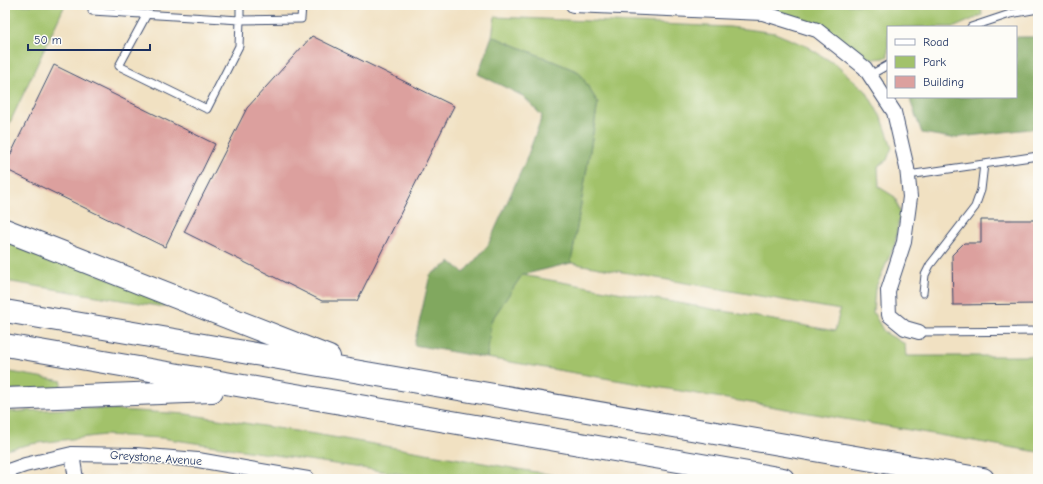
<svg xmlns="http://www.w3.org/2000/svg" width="1043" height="484" viewBox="0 0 1043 484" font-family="'Comic Neue',sans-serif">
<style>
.green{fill:#a2c26a;stroke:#5e7864}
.forest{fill:#81a85e;stroke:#4e6c5e}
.building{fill:#dca09e}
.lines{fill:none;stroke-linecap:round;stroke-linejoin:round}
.lane-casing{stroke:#3b4a6d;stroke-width:9}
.street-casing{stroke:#3b4a6d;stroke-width:16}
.highway-casing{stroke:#3b4a6d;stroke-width:24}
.lane{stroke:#fff;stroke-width:7}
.street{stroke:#fff;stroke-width:14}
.highway{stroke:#fff;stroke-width:22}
.labels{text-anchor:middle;stroke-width:3;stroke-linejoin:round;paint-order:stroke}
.street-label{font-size:12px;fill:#1b2f5e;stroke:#fdfcf7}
</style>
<rect width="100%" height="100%" fill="#fdfcf7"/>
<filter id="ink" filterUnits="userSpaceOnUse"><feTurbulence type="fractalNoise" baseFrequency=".025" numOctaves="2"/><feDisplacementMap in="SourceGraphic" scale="8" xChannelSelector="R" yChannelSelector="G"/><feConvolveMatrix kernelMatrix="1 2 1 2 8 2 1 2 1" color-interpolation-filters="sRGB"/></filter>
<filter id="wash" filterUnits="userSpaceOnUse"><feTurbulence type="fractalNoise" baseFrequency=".012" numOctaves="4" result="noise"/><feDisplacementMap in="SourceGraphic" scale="16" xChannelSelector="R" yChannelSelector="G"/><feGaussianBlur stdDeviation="0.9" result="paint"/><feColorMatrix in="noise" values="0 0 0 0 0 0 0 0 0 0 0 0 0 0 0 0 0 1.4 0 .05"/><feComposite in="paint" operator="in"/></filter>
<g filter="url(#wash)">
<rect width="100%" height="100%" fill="#f1e1c2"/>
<!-- green -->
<path class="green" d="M5 5H65L5 133Z
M710 5H981L982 15 955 27H888V56L884 58 874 59 867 57 856 51 816 25Z
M495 17 730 27 775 33 806 46 835 64 866 91 883 121 892 147 887 160 878 166 879 187 895 197 900 213 895 244 875 289 873 312 884 332 905 344 906 356H1038V452L487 358 491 321 522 275 835 331 840 310 571 263 598 103 579 72 492 36Z
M5 238 165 300 164 307 5 281Z
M5 371 62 381 60 389 5 390Z
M84 408 186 414 321 435 576 479H434L162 438 104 435 31 444 5 450V412Z"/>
<!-- forest -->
<path class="forest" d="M492 36 579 72 598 103 571 263 522 275 491 321 487 358 414 345 430 275 451 262 464 273 488 245 526 160 542 116 523 96 478 74Z
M1016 37H1038V128L952 138 922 133 911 103 910 97H1016Z"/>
<g id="blocks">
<!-- building -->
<path class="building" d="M312 36 454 106 357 301H322L184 232 247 108Z
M54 65 215 144 165 247 5 169V166Z
M981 220H1038V304L953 305 952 255 964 243H981Z"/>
</g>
</g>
<g filter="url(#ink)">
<use href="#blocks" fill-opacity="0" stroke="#3b4a6d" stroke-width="1"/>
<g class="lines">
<!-- lane casing -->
<g class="lane-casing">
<path id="lane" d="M93 5 92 11 240 20V5
M147 14 119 66 207 109 239 46 240 20 301 19 302 5
M971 27 1010 14 1038 9
M870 75 888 65
M908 175 1038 156
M923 293 925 275 930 265 975 207 981 190 984 164
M919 332 1038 331"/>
</g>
<!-- street casing -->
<g class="street-casing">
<path id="street" d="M573 5 763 13 817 30 865 68 894 112 907 168 910 197 904 242 888 291 889 315 905 328 919 332
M72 454 76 479
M5 472 25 465 72 454 135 455 198 460 308 479"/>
</g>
<!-- highway casing -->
<g class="highway-casing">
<path id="highway" d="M5 230 329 357
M5 311 983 479
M5 345 783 479
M5 399 212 391"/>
</g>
<!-- lane -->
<use href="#lane" class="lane"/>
<!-- street -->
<use href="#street" class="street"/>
<!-- highway -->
<use href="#highway" class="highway"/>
</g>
</g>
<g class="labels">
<!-- street labels -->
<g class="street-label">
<text transform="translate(156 458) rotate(4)" y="4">Greystone Avenue</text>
</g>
</g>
<!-- margin -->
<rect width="1043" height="484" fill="none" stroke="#fdfcf7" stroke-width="20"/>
<!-- legend -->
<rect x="887" y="26" width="130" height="72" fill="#fdfcf7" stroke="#a3aaba"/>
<rect x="895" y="39" width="20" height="6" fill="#ffffff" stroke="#a3aaba"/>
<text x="923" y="46" font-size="12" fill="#1b2f5e">Road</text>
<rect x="895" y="56" width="20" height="12" fill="#a2c26a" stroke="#a3aaba"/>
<text x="923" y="66" font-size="12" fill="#1b2f5e">Park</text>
<rect x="895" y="76" width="20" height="12" fill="#dca09e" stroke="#a3aaba"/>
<text x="923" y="86" font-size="12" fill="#1b2f5e">Building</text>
<!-- scale -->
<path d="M28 44v6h122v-6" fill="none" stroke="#1b2f5e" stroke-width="2"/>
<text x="34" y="44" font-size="12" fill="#1b2f5e" stroke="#fdfcf7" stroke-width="3" paint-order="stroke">50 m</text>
</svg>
